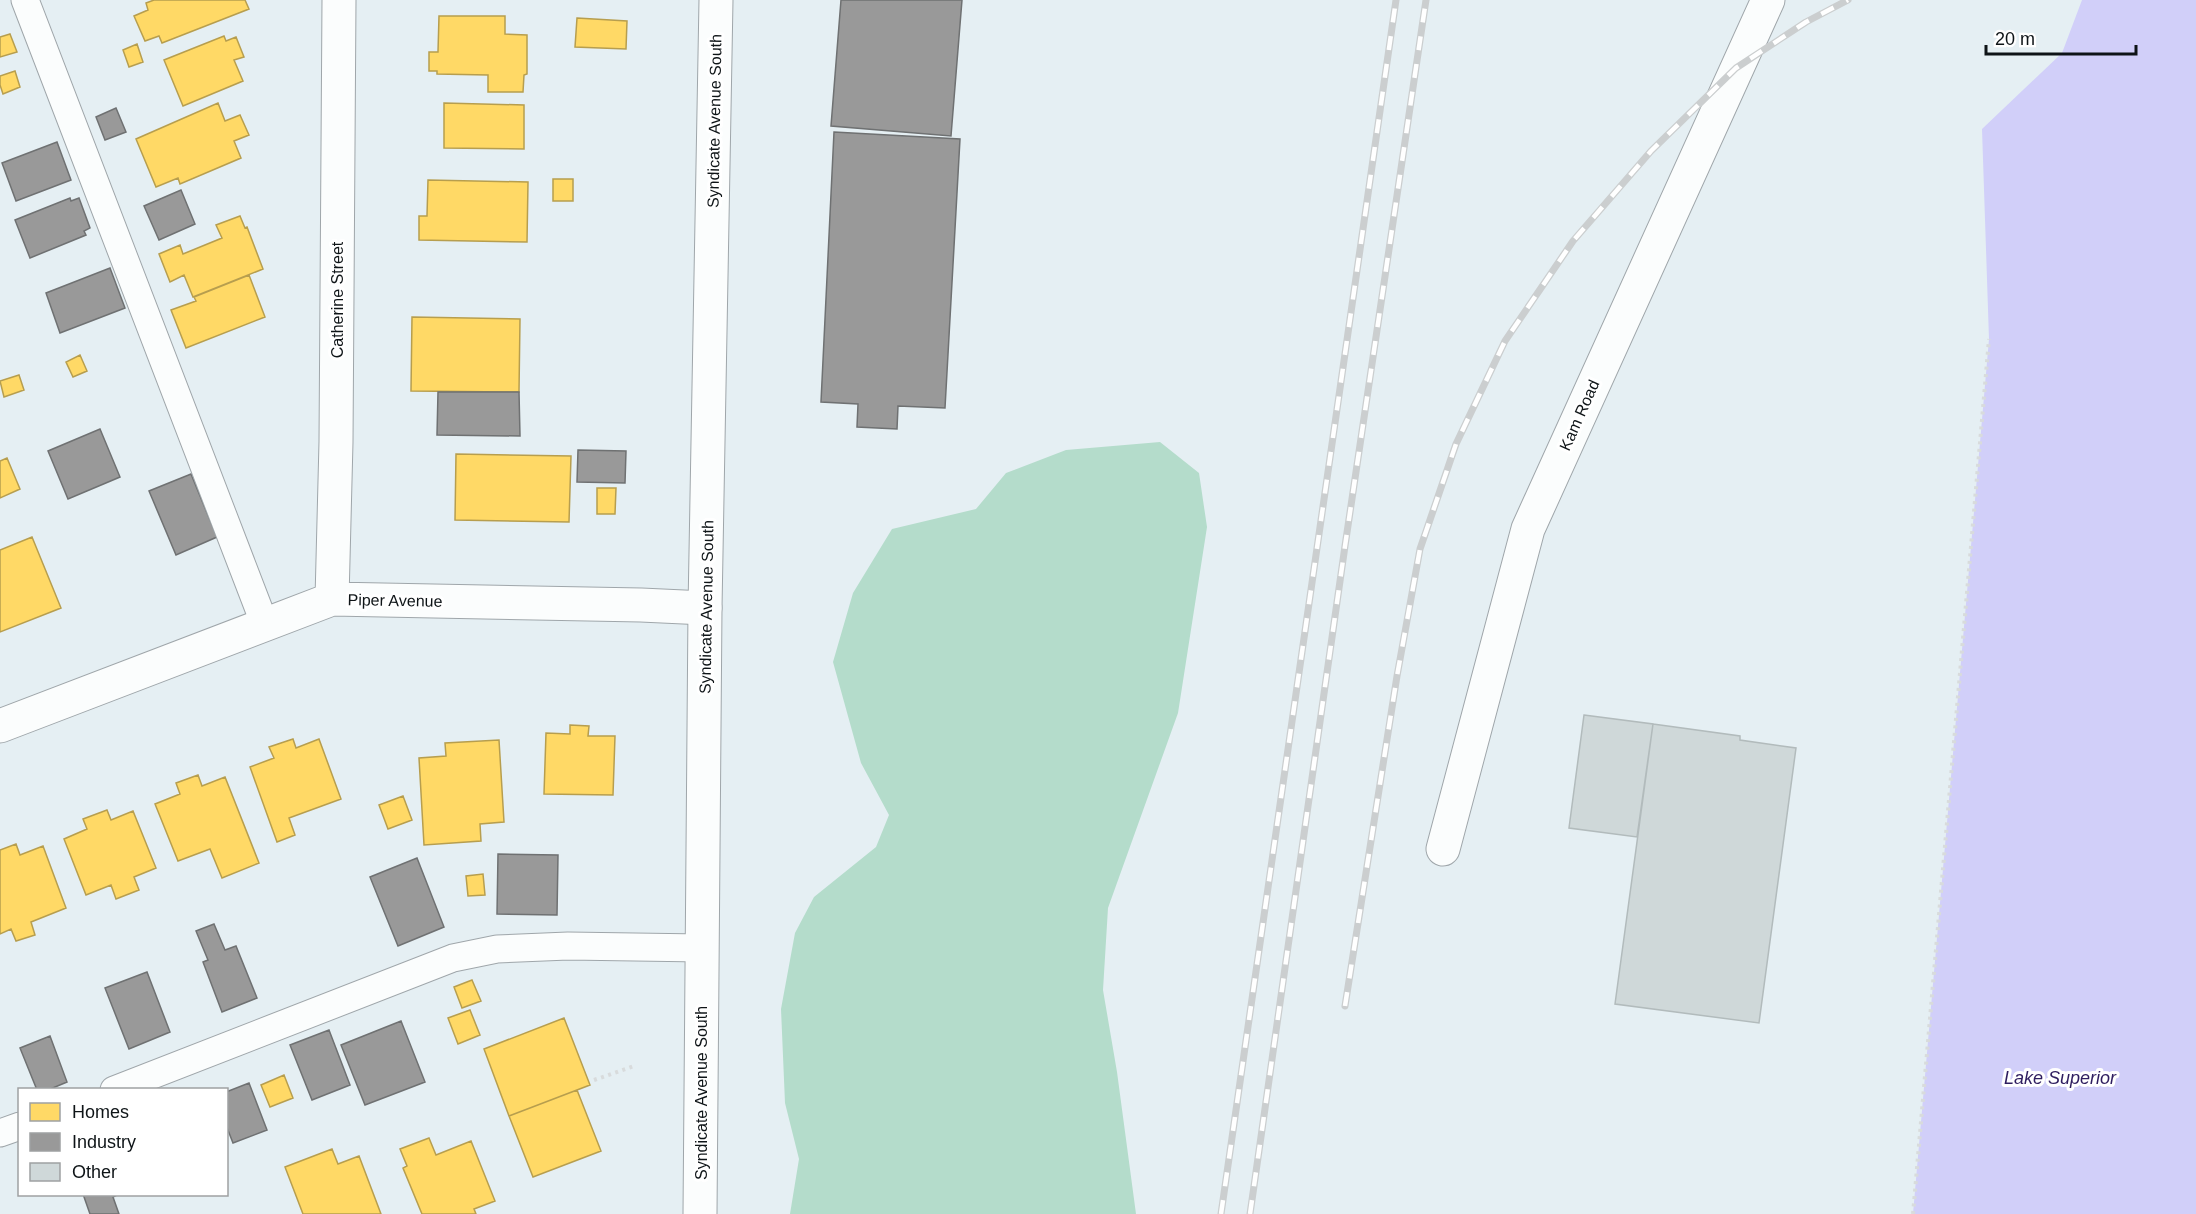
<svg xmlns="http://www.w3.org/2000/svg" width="2196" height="1214" viewBox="0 0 2196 1214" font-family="Helvetica,sans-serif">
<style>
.forest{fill:#b4dccb}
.water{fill:#d1cff9}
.homes{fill:#ffd966;stroke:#b79e4e;stroke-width:1.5}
.industry{fill:#999;stroke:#6f7172;stroke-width:1.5}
.building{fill:#cfd8d9;stroke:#b2bbbc;stroke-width:1.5}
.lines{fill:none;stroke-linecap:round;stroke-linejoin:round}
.service-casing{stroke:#9fa6aa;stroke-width:29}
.minor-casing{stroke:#9fa6aa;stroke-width:35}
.tertiary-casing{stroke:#9fa6aa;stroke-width:35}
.path{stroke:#d8dbdc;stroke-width:4;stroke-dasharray:3 4.5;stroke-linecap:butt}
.service{stroke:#fbfdfd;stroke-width:27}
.minor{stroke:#fbfdfd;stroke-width:33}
.tertiary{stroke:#fbfdfd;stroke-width:33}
.rail-casing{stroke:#cbcecf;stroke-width:7}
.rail{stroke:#fff;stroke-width:4.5;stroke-dasharray:14;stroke-linecap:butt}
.labels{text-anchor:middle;stroke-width:6;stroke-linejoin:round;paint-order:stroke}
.street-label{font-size:16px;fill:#0e1417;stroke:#fff}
.water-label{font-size:18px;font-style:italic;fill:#2e1d5f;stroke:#fff}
</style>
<rect width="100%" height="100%" fill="#e5eff3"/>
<!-- forest -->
<path class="forest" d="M1160 442 1199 473 1207 527 1178 713 1108 908 1103 990 1117 1072 1136 1214H790L799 1159 785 1103 781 1009 795 933 814 897 876 847 889 815 861 763 833 662 853 593 892 529 976 509 1006 473 1066 450Z"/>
<!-- water -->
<path class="water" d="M2082 0H2196V1214H1913L1989 339 1982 129 2062 53Z"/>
<!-- homes -->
<path class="homes" d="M154 0H245L249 9 162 43 159 36 145 41 134 16 148 10 146 3Z
M439 16H505V34L527 35V74L524 75 523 92H488V75L437 74V71H429V52H438Z
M577 18 627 21 626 49 575 47Z
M10 34 17 52 0 57V37Z
M224 36 226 41 236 37 244 57 234 60 243 81 183 106 164 60Z
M137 44 143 62 129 67 123 50Z
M15 71 20 87 3 94 0 85V76Z
M218 103 225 121 240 115 249 135 234 141 241 158 180 184 178 178 156 187 136 139Z
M444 103 524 105V149L444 148Z
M553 179H573V201H553Z
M428 180 528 182 527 242 419 240V216H427Z
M240 216 245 228 247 227 263 269 193 297 184 275 170 282 159 254 180 245 183 254 222 238 216 225Z
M249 275 265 317 186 348 171 310 196 301 194 297Z
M412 317 520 319 519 392 411 391Z
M80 355 87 371 73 377 66 362Z
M19 375 24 390 4 397 0 381Z
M456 454 571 456 569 522 455 520Z
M7 458 20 489 0 498V461Z
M597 488H616L615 514H597Z
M32 537 61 608 0 632V550Z
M570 725 589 726 588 736H615L613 795 544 794 546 733 570 734Z
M293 739 296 748 319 739 341 799 289 818 295 835 277 842 250 767 274 758 269 747Z
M499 740 504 822 480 824 481 841 424 845 419 758 446 756 445 743Z
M198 775 202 786 225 777 259 863 222 878 210 849 178 861 155 804 180 794 176 783Z
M403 796 412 820 388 829 379 805Z
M107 810 111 820 133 811 156 868 134 877 139 890 116 899 111 885 86 895 64 839 87 829 83 819Z
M16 844 20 855 43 846 66 908 31 922 35 935 16 941 11 929 0 934V850Z
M483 874 485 895 468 896 466 876Z
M472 980 481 1001 462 1008 454 987Z
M470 1010 480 1035 458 1044 448 1018Z
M564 1018 590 1085 509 1116 484 1049Z
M284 1075 293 1098 270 1107 261 1085Z
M577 1090 601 1151 533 1177 509 1116Z
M429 1138 436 1155 471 1141 495 1201 474 1209 476 1214H422L403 1168 407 1166 400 1149Z
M332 1149 338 1164 359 1156 381 1214H303L285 1167Z"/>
<!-- industry -->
<path class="industry" d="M841 0H962L951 136 831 126Z
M116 108 126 132 105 140 96 117Z
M834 132 960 139 945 408 898 406 897 429 857 427 858 404 821 402Z
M57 142 71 180 16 201 2 163Z
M181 190 195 224 159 240 144 206Z
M70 198 71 201 79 198 90 228 84 231 86 235 30 258 15 220Z
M110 268 125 308 60 333 46 293Z
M438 392H519L520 436 437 435Z
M100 429 120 477 68 499 48 451Z
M578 450 626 451 625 483 577 482Z
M191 474 217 537 176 555 149 491Z
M498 854 558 855 557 915 497 914Z
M417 858 444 927 398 946 370 877Z
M214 924 225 950 236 946 257 998 222 1012 203 962 208 960 196 931Z
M147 972 170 1032 129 1049 105 988Z
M401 1021 425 1082 365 1105 341 1045Z
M329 1030 350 1085 312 1100 290 1045Z
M50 1036 67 1082 48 1090H37L20 1048Z
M249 1083 267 1130 233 1143 226 1125V1092Z
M83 1194H119L113 1197 119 1214H90Z"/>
<!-- building -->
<path class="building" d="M1584 715 1653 724 1637 837 1569 828Z
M1653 724 1740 736V740L1796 748 1759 1023 1615 1004Z"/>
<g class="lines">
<!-- service casing -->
<g class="service-casing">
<path id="service" d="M25 0 265 625
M114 1090 453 958 497 949 568 946 702 948
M0 1133 20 1126"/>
</g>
<!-- minor casing -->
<g class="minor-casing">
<path id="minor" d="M332 599 336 442 339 0
M0 726 332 599 641 605 705 608
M1443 849 1528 529 1768 0"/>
</g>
<!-- tertiary casing -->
<g class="tertiary-casing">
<path id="tertiary" d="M700 1214 705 608 716 0"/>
</g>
<!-- path -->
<path class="path" d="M594 1080 634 1066
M1913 1214 1989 339"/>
<!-- service -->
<use href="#service" class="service"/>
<!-- minor -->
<use href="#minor" class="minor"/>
<!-- tertiary -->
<use href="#tertiary" class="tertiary"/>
<!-- rail casing -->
<g class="rail-casing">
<path id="rail" d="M1345 1006 1397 676 1420 549 1456 444 1505 341 1573 241 1651 151 1736 68 1806 22 1848 0
M1221 1214 1396 0
M1250 1214 1345 546 1426 0"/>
</g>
<!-- rail -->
<use href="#rail" class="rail"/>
</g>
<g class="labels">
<!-- street labels -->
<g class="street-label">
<text transform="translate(714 121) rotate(-89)" y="6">Syndicate Avenue South</text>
<text transform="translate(337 300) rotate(-90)" y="6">Catherine Street</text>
<text transform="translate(1579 415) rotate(-66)" y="6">Kam Road</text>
<text transform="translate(395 600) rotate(1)" y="6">Piper Avenue</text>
<text transform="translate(706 607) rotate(-89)" y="6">Syndicate Avenue South</text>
<text transform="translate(701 1093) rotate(-90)" y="6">Syndicate Avenue South</text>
</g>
<!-- water labels -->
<g class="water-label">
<text x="2060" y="1084">Lake Superior</text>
</g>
</g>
<!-- legend -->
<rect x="18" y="1088" width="210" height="108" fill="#ffffff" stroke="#9fa1a2" stroke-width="1.5"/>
<rect x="30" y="1103" width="30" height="18" fill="#ffd966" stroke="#9fa1a2" stroke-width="1.5"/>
<text x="72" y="1118" font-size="18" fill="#0e1417">Homes</text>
<rect x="30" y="1133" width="30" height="18" fill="#999999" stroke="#9fa1a2" stroke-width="1.5"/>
<text x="72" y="1148" font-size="18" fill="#0e1417">Industry</text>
<rect x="30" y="1163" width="30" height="18" fill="#cfd8d9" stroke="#9fa1a2" stroke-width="1.5"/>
<text x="72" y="1178" font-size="18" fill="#0e1417">Other</text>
<!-- scale -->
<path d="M1986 45v9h150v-9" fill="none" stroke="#0e1417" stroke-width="3"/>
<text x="1995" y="45" font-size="18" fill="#0e1417" stroke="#ffffff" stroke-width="4.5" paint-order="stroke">20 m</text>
</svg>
